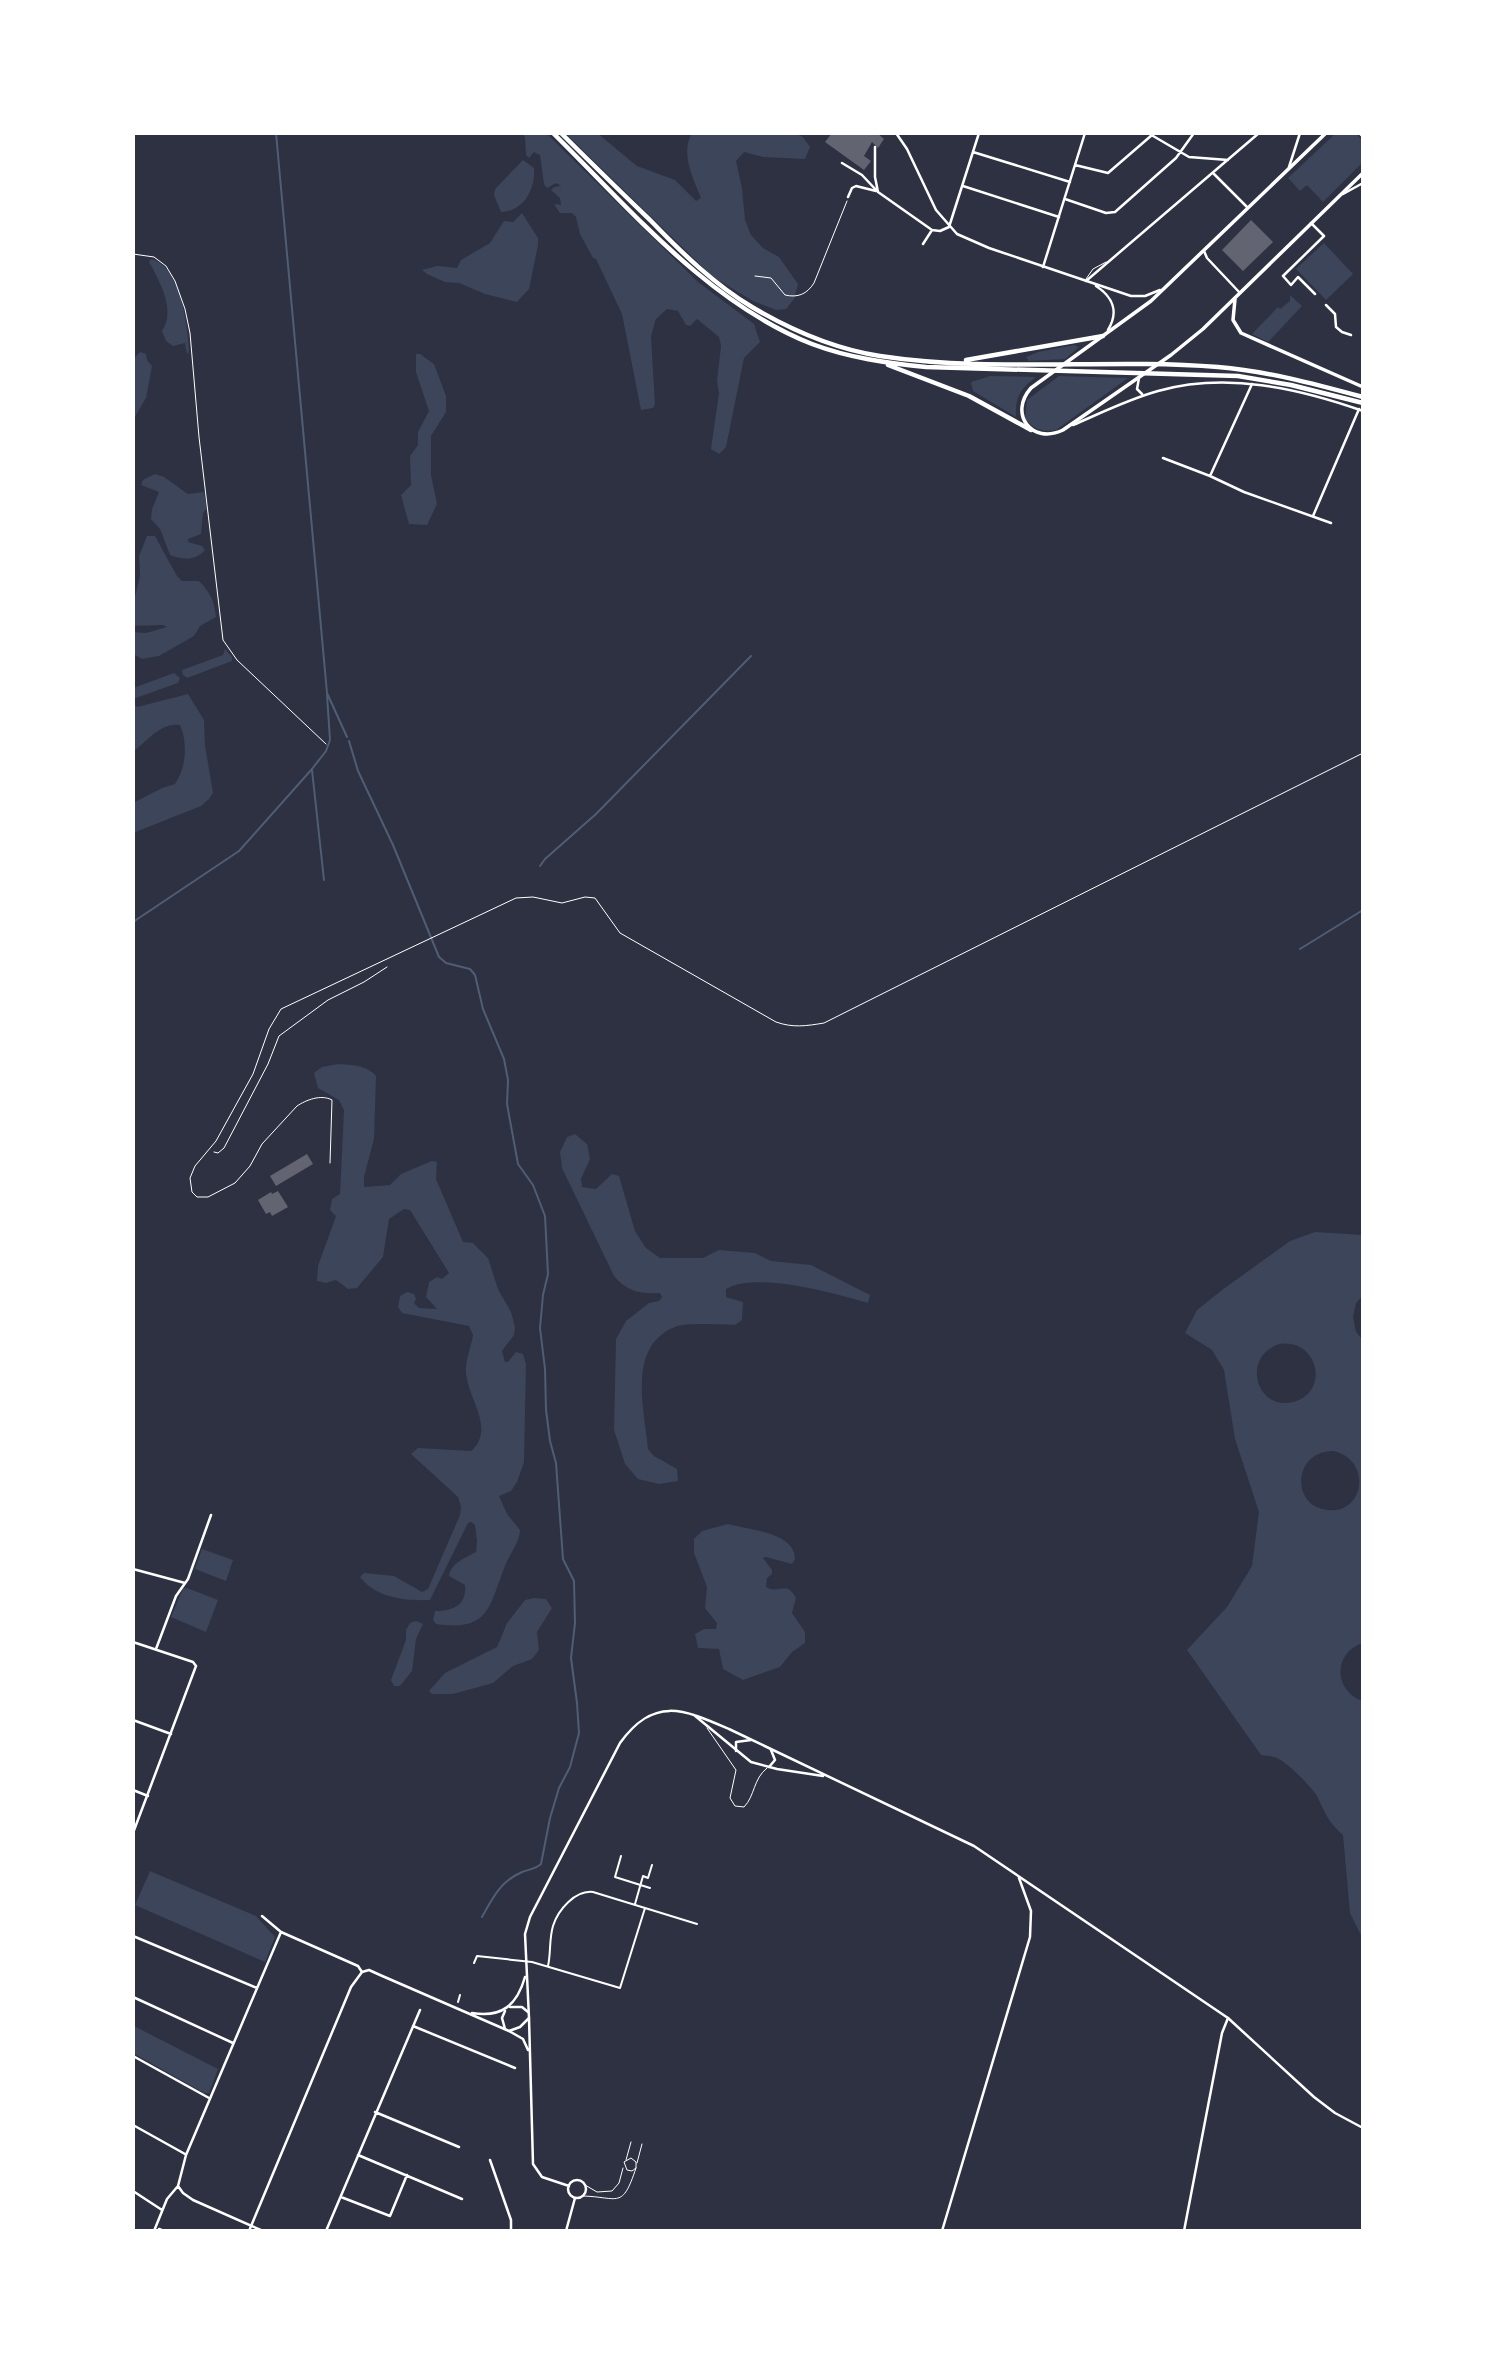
<svg xmlns="http://www.w3.org/2000/svg" width="1496" height="2364" viewBox="0 0 1496 2364" font-family="'Fira Sans Condensed',sans-serif">
<style>
.green{fill:#3c4559;fill-rule:evenodd}
.lines{fill:none;stroke-linecap:round;stroke-linejoin:round}
.stream{stroke:#4f5d75;stroke-width:2}
.building{fill:#626471}
.path{stroke:#fff;stroke-width:1}
.service{stroke:#fff;stroke-width:1}
.pedestrian{stroke:#fff;stroke-width:2}
.minor{stroke:#fff;stroke-width:2.5}
.tertiary{stroke:#fff;stroke-width:2.5}
.secondary{stroke:#fff;stroke-width:3.5}
.trunk{stroke:#fff;stroke-width:4.5}
</style>
<rect width="100%" height="100%" fill="#2d3142"/>
<!-- green -->
<path class="green" d="M523 133H546L698 282 754 324 760 342 744 358 726 447 719 454 711 449 719 393 717 381 721 346 719 337 697 319 690 326 686 325 678 311 667 309 656 319 651 336 655 404 653 408 641 410 622 314 596 259 593 258 580 234 576 217 572 213H560L554 204 561 205 560 198 551 190 554 187 561 186 556 183 547 188 544 184 540 155 534 152 529 158 526 155 525 137Z
M565 133H597L637 166 675 180 696 201 701 198C693 178 680 153 692 133H794L803 137 810 147 805 159 763 157 744 152 736 161 742 188 745 220 751 235 763 248 779 257 798 284 794 299 786 309 776 310 753 301 713 277Z
M1336 133H1355L1363 141V162L1323 202 1307 185 1300 191 1288 178Z
M523 160 534 168C536 189 523 212 501 212L494 195 495 189Z
M522 213 538 238V245L529 289 517 302 485 294 459 283 445 282 427 274 422 270 437 266 457 268 461 260 490 243 504 221 513 222Z
M1324 243 1353 274 1326 300 1296 269Z
M151 259C181 266 188 326 189 352L187 354 185 343 173 346 166 341 162 331C176 310 160 282 149 262Z
M1290 295 1302 306 1268 342 1252 334 1278 307 1280 309 1290 301Z
M1074 345 1079 347 1065 359 1029 361 1026 357 1038 352Z
M140 352 146 354 147 360 152 366 146 398 133 420V359Z
M416 354H420L434 364 446 396V412L431 436V475L437 504 427 525 409 524 401 495 411 485 410 456 418 445V432L429 411 416 372Z
M990 376 1036 377C1020 389 1015 397 1016 417L973 391 971 382Z
M1059 376 1128 378 1056 430C1042 432 1035 430 1025 419L1027 400Z
M155 474 164 477 188 494 204 492 207 508 203 513 201 534 188 539V542L202 546 205 550C196 561 182 560 170 555L160 529 151 519 152 509 159 492 141 485 143 480Z
M147 536H155L177 576 182 581H199C211 593 214 601 216 617L200 626 194 636 159 656 142 659 133 654V632L146 633 167 627 163 625 133 626V605L140 576 139 556Z
M225 649 232 657V661L187 678 183 675 182 670 223 655Z
M174 673 180 678 178 683 133 699V688Z
M188 694 204 720 205 745 213 793 209 799 201 806 133 833V803L162 788 175 784C186 768 188 743 180 725 161 722 147 741 133 752V703L137 707Z
M338 1064C351 1065 367 1065 376 1076L374 1139 364 1177V1187L390 1185 401 1174 432 1161 437 1162 436 1179 463 1242 473 1243 488 1258 498 1289 511 1312 515 1327 514 1335 502 1351 505 1362H508L516 1352 523 1354 526 1364 524 1462 517 1482 511 1491 499 1496 507 1514 520 1530C519 1544 510 1553 505 1566 489 1606 490 1632 436 1624L433 1620 435 1611C453 1611 467 1605 465 1585L449 1576C451 1563 465 1558 476 1552L477 1541 475 1525 471 1522 468 1523 430 1600C405 1601 376 1598 360 1577L364 1573 394 1576 422 1592 428 1589 460 1515 461 1507 458 1497 411 1454 418 1448 471 1451C496 1429 468 1399 466 1373 465 1360 471 1348 473 1335L469 1326 402 1313 398 1307 400 1296 407 1292 414 1294 416 1299 414 1303 419 1308 437 1309 426 1297 429 1282 437 1277 442 1279 449 1273 410 1210 404 1209 389 1219 383 1257 357 1288 348 1289 336 1280 326 1283 317 1281 318 1266 336 1216 330 1210 332 1199 340 1194 344 1110 339 1100 318 1088 314 1073 322 1067Z
M575 1134 587 1144 590 1159 581 1179 582 1187 596 1189 612 1174 619 1176 635 1231 646 1248 660 1258H703L719 1250 755 1253 771 1261 811 1265 870 1295 868 1303C835 1293 755 1271 726 1289V1297L743 1302 742 1320 735 1325C720 1325 688 1322 675 1327 627 1346 644 1408 648 1449L654 1456 677 1469 678 1481 659 1484 638 1479 625 1464 614 1430 616 1339 626 1321 649 1303 659 1301 662 1297 660 1293C641 1294 627 1292 614 1276L562 1168 560 1152 567 1137Z
M1315 1232 1363 1235V1295L1356 1303 1353 1317 1356 1332 1363 1340V1643C1333 1652 1333 1691 1363 1701V1939L1350 1913 1343 1835C1330 1824 1325 1814 1318 1798 1313 1788 1288 1763 1277 1758 1273 1756 1266 1756 1261 1755L1187 1650 1227 1607 1252 1566 1259 1512 1235 1439 1224 1370 1212 1350 1185 1333 1197 1310 1222 1290 1290 1241ZM1279 1344C1319 1338 1330 1393 1293 1402 1256 1411 1241 1357 1279 1344ZM1333 1451C1372 1459 1365 1514 1328 1510 1290 1507 1293 1451 1333 1451Z
M728 1524C749 1530 795 1532 795 1559L792 1564 766 1557 763 1558 772 1570V1574L767 1578 766 1587C781 1595 786 1579 796 1598L792 1613 805 1632V1643L792 1652 780 1667 743 1680 723 1669 719 1649 698 1648 695 1634 704 1629H716L717 1623 705 1608 707 1587 694 1553V1539L702 1531Z
M202 1549 233 1560 226 1581 195 1569Z
M187 1588 218 1600 206 1632 171 1617 183 1589Z
M534 1598 546 1599 552 1608 537 1632 539 1650 532 1659 513 1666 493 1683 453 1694H432L429 1691 445 1673 497 1647 507 1623 525 1600Z
M416 1621 423 1624 416 1639 412 1671 400 1686H394L391 1680 406 1640V1630L410 1623Z
M150 1871 256 1916 275 1937 265 1962 135 1905Z
M134 2026 218 2069 209 2093H204L133 2053Z"/>
<g class="lines">
<!-- stream -->
<path class="stream" d="M276 133 327 693 347 737
M349 741 358 771 393 845 439 957 446 963 470 969 475 975 483 1009 504 1059 508 1080 507 1104 518 1164 533 1185 545 1216 548 1274 543 1295 540 1328 545 1369 546 1410 550 1441 556 1463 563 1559 574 1581 575 1623 571 1658 577 1703 579 1733 570 1767 559 1788 550 1818 541 1864C534 1870 528 1869 520 1873 500 1882 492 1899 482 1917
M312 770 324 880
M540 866 545 859 596 814 751 656
M133 922 239 851 312 769 326 751 330 740 327 695
M1300 949 1363 910"/>
</g>
<!-- building -->
<path class="building" d="M832 133H877L884 139 878 148 872 142 864 156 871 161 864 170 825 142Z
M1251 220 1273 242 1243 271 1222 250Z
M307 1154 313 1164 276 1186 270 1176Z
M278 1191 288 1207 272 1216 270 1212 266 1214 258 1200 271 1192 272 1194Z"/>
<g class="lines">
<!-- path -->
<path class="path" d="M133 254 154 257 166 266 175 281 185 309 190 333 199 437 223 640 237 660 326 744
M755 276 771 278 785 295C798 298 807 294 814 283L847 201
M214 1152 218 1153 224 1148 268 1064 279 1036 328 1000 364 982 387 967"/>
<!-- service -->
<path class="service" d="M1086 279 1093 269 1106 262
M330 1163 332 1100C321 1094 306 1100 297 1106L262 1144 250 1166 235 1183 208 1197H197L192 1192 190 1178 195 1166 216 1141 253 1074 269 1029 281 1009 516 898 533 897 562 903 585 897 595 898 620 933 776 1022C793 1028 806 1026 824 1023L1363 753
M707 1728 736 1770 730 1798 735 1806 744 1807C755 1796 753 1779 767 1768
M626 2160 631 2142
M637 2163 642 2144
M585 2185 597 2192 612 2191 619 2183 623 2168
M583 2196C619 2197 622 2210 636 2168V2162L631 2158 624 2162 627 2170 632 2171 636 2168"/>
<!-- pedestrian -->
<path class="pedestrian" d="M621 1856 615 1877 650 1888
M635 1904 643 1876 648 1878 652 1865
M474 1963 477 1956 532 1962 620 1988 645 1908
M548 1966C551 1953 549 1939 553 1926 558 1910 575 1890 593 1892L697 1924
M458 2002 460 1995"/>
<!-- minor -->
<path class="minor" d="M1148 133 1189 157 1228 160
M875 147V177L878 192 932 230 940 231 949 227 979 133
M973 152 1070 182
M842 163 862 175 878 192
M1075 165 1108 173 1152 135
M1214 174 1247 207
M963 186 1059 217
M848 197 852 188 856 186 876 191
M1065 199 1106 213 1115 212 1176 158 1194 133
M1311 223 1324 236 1283 276 1291 285 1298 277 1315 294
M923 244 932 230
M1204 251 1207 258 1240 293
M1043 267 1085 133
M1086 281 1259 133
M1326 305 1335 314 1336 327 1342 332 1351 335
M1163 458 1210 476 1244 492 1331 523
M1210 476 1252 384
M1313 516 1359 409
M133 1569 185 1583
M133 1642 193 1662 196 1666 133 1833
M156 1649 176 1596 188 1579 211 1515
M133 1720 171 1734
M736 1751V1742L751 1740
M769 1767 775 1760 771 1750
M133 1790 148 1796
M262 1916 281 1932 358 1966 362 1972
M133 1936 257 1988
M133 1997 233 2043
M510 2007H522L528 2012
M529 2018 533 2164 542 2177 569 2186
M413 2026 515 2068
M505 2029 502 2018 505 2011
M509 2031 523 2039 528 2050
M133 2056 209 2098
M375 2112 459 2147
M133 2125 185 2154
M358 2155 462 2199
M490 2160 511 2220V2231
M568 2189a9 9 0 1 1 18 0a9 9 0 1 1-18 0Z
M178 2186 183 2193 193 2200 263 2231
M133 2191 162 2210
M341 2197 390 2216 407 2175
M159 2229 164 2231
M154 2231 167 2199 178 2186 186 2155 281 1932
M326 2231 420 2010
M566 2231 575 2198
M942 2231 1030 1937 1031 1911 1019 1878
M1184 2231 1222 2033 1228 2018"/>
<!-- tertiary -->
<path class="tertiary" d="M896 133 907 149 936 210 957 234 989 248 1131 296H1145L1160 290
M1289 167 1300 133
M1343 194 1363 183
M1096 286C1113 297 1119 312 1108 330
M1139 378 1137 389 1142 394
M1073 425C1101 413 1129 399 1158 391 1226 372 1298 388 1363 411
M694 1715 751 1762 777 1769 823 1776
M472 2013C502 2018 517 2005 525 1977
M249 2231 351 1987 362 1972 369 1970 380 1975 509 2031 520 2027 529 2018 525 1934 530 1917 620 1743C654 1696 683 1709 729 1729L974 1846 1228 2018 1314 2097 1335 2113 1363 2128"/>
<!-- secondary -->
<path class="secondary" d="M1326 133 1151 301 1031 388C1008 414 1032 445 1063 430L1171 355 1203 329 1363 173
M1360 133 1363 136
M1235 299 1233 320 1241 333 1363 387"/>
<!-- trunk -->
<path class="trunk" d="M553 133C631 210 708 303 812 344 849 358 887 363 926 367L1238 376 1291 385 1363 403
M561 133C591 163 621 192 652 222 682 253 715 285 752 307 791 330 835 349 880 356 992 373 1106 358 1218 367 1267 371 1315 384 1363 397
M966 360 1103 336
M888 365 969 396 1031 430"/>
</g>
<!-- border -->
<rect width="1496" height="2364" fill="none" stroke="#ffffff" stroke-width="270"/>
</svg>
